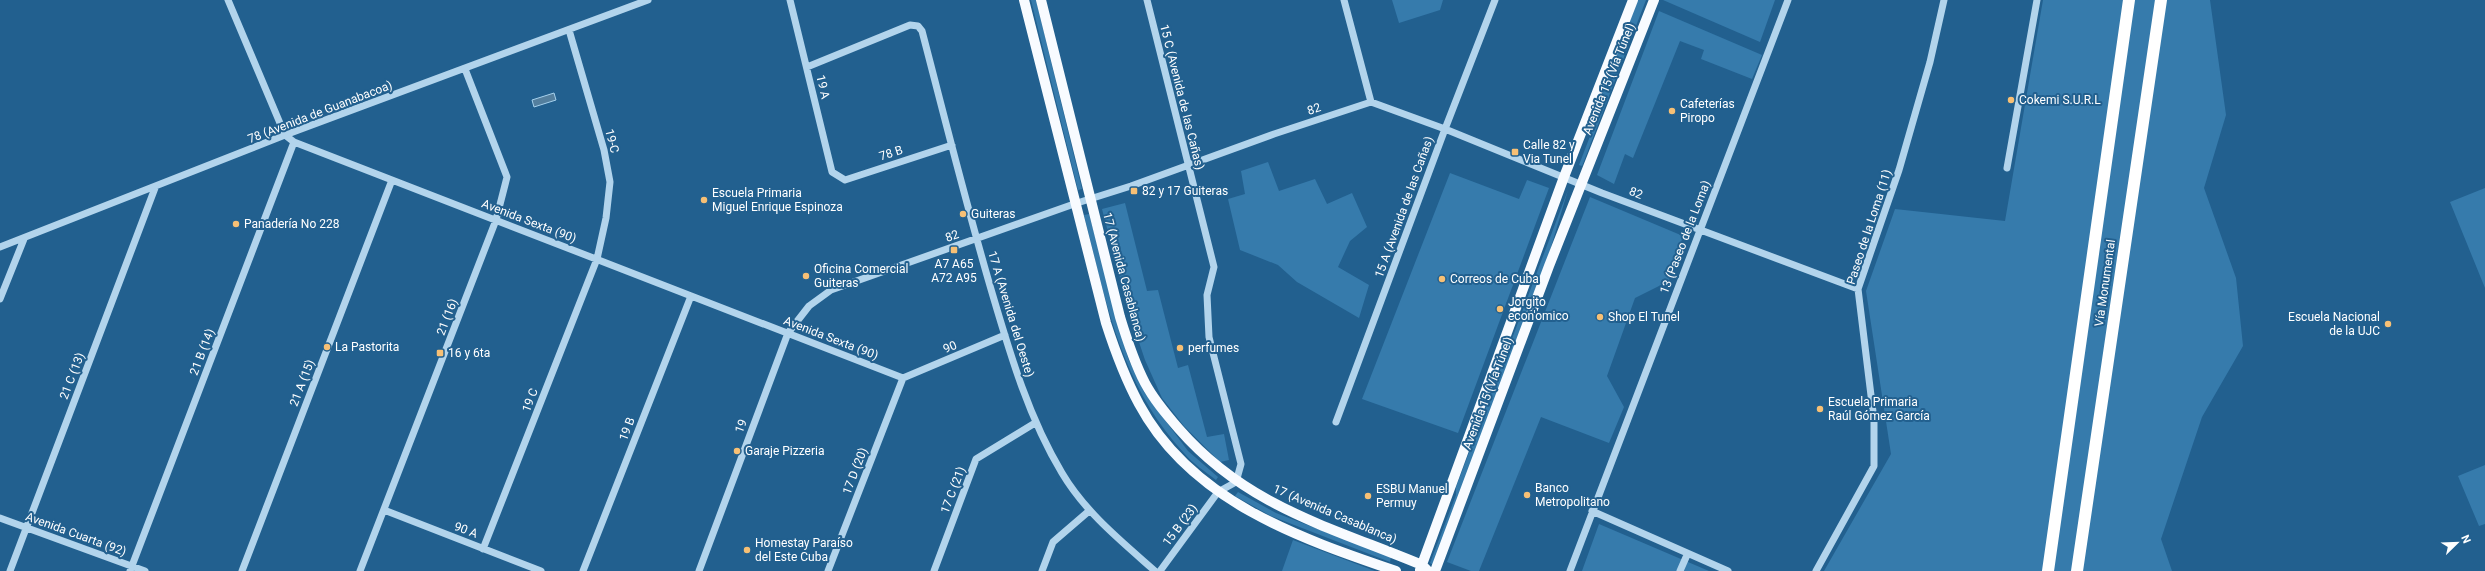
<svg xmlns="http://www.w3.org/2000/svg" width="2485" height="571" viewBox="0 0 2485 571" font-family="Roboto,sans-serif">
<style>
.green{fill:#367bac}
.water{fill:#547f9e;stroke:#a6d1ed}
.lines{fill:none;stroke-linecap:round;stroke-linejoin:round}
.minor{stroke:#b2d4ec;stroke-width:7}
.major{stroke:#f8fbff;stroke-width:10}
.highway{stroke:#fff;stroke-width:12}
.poi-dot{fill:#f7c075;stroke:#22608f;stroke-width:1.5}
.labels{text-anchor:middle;stroke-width:4;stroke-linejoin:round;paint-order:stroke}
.street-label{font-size:12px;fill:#fff;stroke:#22608f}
.poi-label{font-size:12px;fill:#fff;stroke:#22608f;text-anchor:start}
</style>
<rect width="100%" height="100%" fill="#22608f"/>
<!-- green -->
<path class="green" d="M1031 0H1036L1082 189 1078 190Z
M1392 0H1443L1440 10 1399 23Z
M1638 0H1646L1582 166 1579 165 1600 110 1603 88Z
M1663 0H1775L1760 42Z
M2043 0H2210L2226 115 2204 188 2236 278 2243 346 2202 417 2161 539 2172 571H1824L1891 454 1866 291 1895 209 2005 221Z
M1659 11 1762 55 1752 79 1701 59 1704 50 1680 41 1633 158 1625 154 1614 184 1597 175Z
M1268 162 1279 191 1315 179 1327 204 1352 193 1367 227 1350 241 1338 267 1369 285 1359 318 1297 282 1278 265 1240 250 1228 199 1245 194 1241 171Z
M1450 173 1519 199 1527 180 1549 188 1458 433 1362 399Z
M2485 188V288L2450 202Z
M1568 190 1545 267 1433 565 1430 563 1456 495V487Z
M1590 197 1683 236 1669 281 1635 298 1607 376 1624 407 1609 443 1541 417 1479 571H1471L1447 562Z
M1125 203 1147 291 1158 290 1178 368 1188 365 1207 437 1224 434 1229 460 1220 462 1184 426 1162 398 1145 360 1128 309 1102 209Z
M1089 214 1128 358 1144 392 1188 451 1218 477 1216 480C1206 472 1193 464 1184 453 1121 385 1106 302 1084 215Z
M2485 465V524L2479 526 2458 476Z
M1238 492 1276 513 1391 557 1390 562 1271 516 1235 496Z
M1599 524 1709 571H1582Z
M1293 540 1375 571H1282Z"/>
<!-- water -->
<path class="water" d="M554 93 556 100 534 107 532 100Z"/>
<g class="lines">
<!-- minor -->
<path class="minor" d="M228 0 285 135 294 142 903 378
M790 0 832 172 845 180 952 145
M1147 0 1214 267 1207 295 1209 337 1241 464 1236 482 1218 492 1160 571
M1344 0 1371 102
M807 67 910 25 918 26 922 31C945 119 967 208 993 296 1011 357 1029 418 1062 473 1085 512 1121 541 1155 571
M2007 168 2037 0
M0 247 285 135 648 0
M0 299 24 239
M903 378 1005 335
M1336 422 1445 129 1495 0
M384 510 541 571
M1592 511 1728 571
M0 518 145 571
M483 549 597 259 606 218 610 182 604 150 569 30
M10 571 155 188
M130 571 294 142
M242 571 392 180
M360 571 496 220 507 177 465 69
M583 571 691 296
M699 571 788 333 809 306 831 290 1074 204 1131 186 1274 134 1371 102 1445 129 1602 193 1858 289
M828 571 903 378
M934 571 976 459 1035 423
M1042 571 1053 542 1089 511
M1570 571 1788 0
M1680 571 1687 555
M1816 571 1874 466V420L1858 289 1899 170 1930 62 1944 0"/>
<!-- major -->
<path class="major" d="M1024 0 1106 323C1115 351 1125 378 1139 404 1191 501 1299 538 1396 571
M1041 0 1120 317C1127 340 1134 362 1145 383 1154 400 1166 414 1179 429 1247 507 1331 527 1422 565L1428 571
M1420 570 1564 177 1633 0
M1435 571 1549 266 1654 0"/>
<!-- highway -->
<path class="highway" d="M2048 571 2129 0
M2077 571 2161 0"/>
</g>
<!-- markers -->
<g class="poi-dot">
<circle cx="2011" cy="100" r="4"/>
<circle cx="1672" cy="111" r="4"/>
<rect x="1511" y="148" width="8" height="8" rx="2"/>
<rect x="1130" y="187" width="8" height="8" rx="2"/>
<circle cx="704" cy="200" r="4"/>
<circle cx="963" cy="214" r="4"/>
<circle cx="236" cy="224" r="4"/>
<rect x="950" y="246" width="8" height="8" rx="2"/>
<circle cx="806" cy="276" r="4"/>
<circle cx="1442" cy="279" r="4"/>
<circle cx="1500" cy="309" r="4"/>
<circle cx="1600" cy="317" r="4"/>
<circle cx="2388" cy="324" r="4"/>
<circle cx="327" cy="347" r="4"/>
<circle cx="1180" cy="348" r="4"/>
<rect x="436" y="349" width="8" height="8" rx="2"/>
<circle cx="1820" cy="409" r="4"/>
<circle cx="737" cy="451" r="4"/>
<circle cx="1527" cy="495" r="4"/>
<circle cx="1368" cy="496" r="4"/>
<circle cx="747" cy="550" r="4"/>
</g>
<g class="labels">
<!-- street labels -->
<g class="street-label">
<text transform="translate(1609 79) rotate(-68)" y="4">Avenida 15 (Vía Túnel)</text>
<text transform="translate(823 87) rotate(77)" y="4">19 A</text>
<text transform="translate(1182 97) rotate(76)" y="4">15 C (Avenida de las Cañas)</text>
<text transform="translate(1314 109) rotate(-18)" y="4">82</text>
<text transform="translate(320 112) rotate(-21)" y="4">78 (Avenida de Guanabacoa)</text>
<text transform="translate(612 141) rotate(75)" y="4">19-C</text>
<text transform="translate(891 153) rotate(-18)" y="4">78 B</text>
<text transform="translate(1636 193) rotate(21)" y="4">82</text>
<text transform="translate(1404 207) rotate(-70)" y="4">15 A (Avenida de las Cañas)</text>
<text transform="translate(529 221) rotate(21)" y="4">Avenida Sexta (90)</text>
<text transform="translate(1869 227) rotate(-72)" y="4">Paseo de la Loma (11)</text>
<text transform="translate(952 236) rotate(-19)" y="4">82</text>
<text transform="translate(1685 237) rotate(-69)" y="4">13 (Paseo de la Loma)</text>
<text transform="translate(1124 277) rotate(75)" y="4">17 (Avenida Casablanca)</text>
<text transform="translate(2105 283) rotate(-82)" y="4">Vía Monumental</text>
<text transform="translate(1011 314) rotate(73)" y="4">17 A (Avenida del Oeste)</text>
<text transform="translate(447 317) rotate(-69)" y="4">21 (16)</text>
<text transform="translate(831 338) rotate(21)" y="4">Avenida Sexta (90)</text>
<text transform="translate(950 347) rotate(-23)" y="4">90</text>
<text transform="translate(202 352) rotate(-69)" y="4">21 B (14)</text>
<text transform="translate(72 376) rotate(-69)" y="4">21 C (13)</text>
<text transform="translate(302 383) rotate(-69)" y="4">21 A (15)</text>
<text transform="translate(1488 393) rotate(-69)" y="4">Avenida 15 (Vía Túnel)</text>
<text transform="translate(530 400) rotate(-69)" y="4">19 C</text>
<text transform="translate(741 426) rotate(-69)" y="4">19</text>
<text transform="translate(627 429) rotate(-69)" y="4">19 B</text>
<text transform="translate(855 471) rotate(-69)" y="4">17 D (20)</text>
<text transform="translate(953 490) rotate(-69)" y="4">17 C (21)</text>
<text transform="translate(1335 514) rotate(23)" y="4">17 (Avenida Casablanca)</text>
<text transform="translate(1180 525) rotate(-53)" y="4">15 B (23)</text>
<text transform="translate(466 530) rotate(21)" y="4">90 A</text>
<text transform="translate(76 534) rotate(20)" y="4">Avenida Cuarta (92)</text>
</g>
<!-- poi labels -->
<g class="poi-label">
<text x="2019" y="104">Cokemi S.U.R.L</text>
<text x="1680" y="108">Cafeterías<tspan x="1680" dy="14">Piropo</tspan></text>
<text x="1523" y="149">Calle 82 y<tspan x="1523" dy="14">Via Tunel</tspan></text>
<text x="1142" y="195">82 y 17 Guiteras</text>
<text x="712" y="197">Escuela Primaria<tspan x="712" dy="14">Miguel Enrique Espinoza</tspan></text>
<text x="971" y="218">Guiteras</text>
<text x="244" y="228">Panadería No 228</text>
<text x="954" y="268" text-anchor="middle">A7 A65<tspan x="954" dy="14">A72 A95</tspan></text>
<text x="814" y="273">Oficina Comercial<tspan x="814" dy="14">Guiteras</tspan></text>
<text x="1450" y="283">Correos de Cuba</text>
<text x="1508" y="306">Jorgito<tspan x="1508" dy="14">econ'omico</tspan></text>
<text x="1608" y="321">Shop El Tunel</text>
<text x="2380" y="321" text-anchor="end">Escuela Nacional<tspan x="2380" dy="14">de la UJC</tspan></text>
<text x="335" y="351">La Pastorita</text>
<text x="1188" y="352">perfumes</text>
<text x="448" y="357">16 y 6ta</text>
<text x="1828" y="406">Escuela Primaria<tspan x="1828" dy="14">Raúl Gómez García</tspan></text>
<text x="745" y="455">Garaje Pizzeria</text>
<text x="1535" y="492">Banco<tspan x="1535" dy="14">Metropolitano</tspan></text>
<text x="1376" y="493">ESBU Manuel<tspan x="1376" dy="14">Permuy</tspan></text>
<text x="755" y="547">Homestay Paraíso<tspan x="755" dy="14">del Este Cuba</tspan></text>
</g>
</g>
<!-- north arrow -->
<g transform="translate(2457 543) rotate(67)" stroke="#22608f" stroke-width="3" paint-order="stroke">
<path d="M0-3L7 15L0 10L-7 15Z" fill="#ffffff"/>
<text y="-6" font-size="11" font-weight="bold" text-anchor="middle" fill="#ffffff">N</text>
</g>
</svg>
